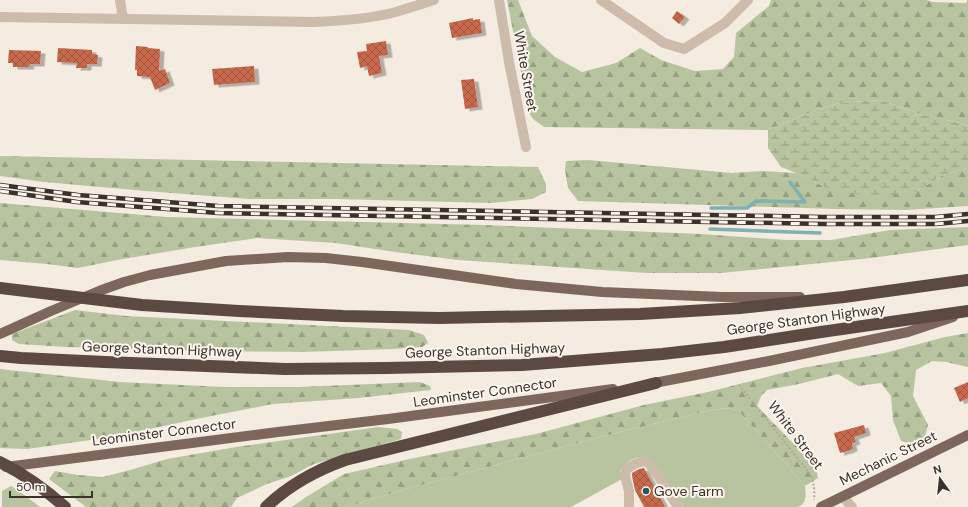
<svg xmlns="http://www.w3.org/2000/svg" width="968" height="507" viewBox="0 0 968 507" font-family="'DM Sans',sans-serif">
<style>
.grass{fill:#b8c4a0}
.forest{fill:url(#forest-firs)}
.wetland{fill:url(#wetland-marsh)}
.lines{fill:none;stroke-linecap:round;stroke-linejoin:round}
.stream{stroke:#7fb0b2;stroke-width:3.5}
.building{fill:url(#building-cross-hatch);filter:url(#shadow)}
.path{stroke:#b9a596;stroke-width:2;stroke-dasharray:2 2;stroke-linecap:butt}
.minor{stroke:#cdbbac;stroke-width:10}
.major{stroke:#7d675c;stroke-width:10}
.highway{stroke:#5c4a42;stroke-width:12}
.rail-casing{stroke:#3b302b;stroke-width:4.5}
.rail{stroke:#fbf5ee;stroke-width:3;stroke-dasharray:9;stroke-linecap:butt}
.poi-dot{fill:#1f5a5e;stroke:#fbf5ee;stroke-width:1.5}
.labels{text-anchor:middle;stroke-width:4;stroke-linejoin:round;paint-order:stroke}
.street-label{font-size:14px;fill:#3b302b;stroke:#fbf5ee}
.poi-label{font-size:14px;fill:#3b302b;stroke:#fbf5ee;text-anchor:start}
</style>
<defs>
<pattern id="forest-firs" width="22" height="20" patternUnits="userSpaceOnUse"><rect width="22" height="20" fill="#b8c4a0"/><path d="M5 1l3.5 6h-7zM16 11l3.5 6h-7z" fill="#97a083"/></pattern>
<pattern id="wetland-marsh" width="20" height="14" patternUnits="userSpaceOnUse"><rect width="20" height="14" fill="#b8c4a0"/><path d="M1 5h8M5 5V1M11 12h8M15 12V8" fill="none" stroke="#97a083"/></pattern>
<pattern id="building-cross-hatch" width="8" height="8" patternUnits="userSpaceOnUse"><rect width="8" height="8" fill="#c8694b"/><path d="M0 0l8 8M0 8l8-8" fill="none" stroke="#a4573f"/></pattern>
<filter id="shadow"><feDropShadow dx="4.5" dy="2.5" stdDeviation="0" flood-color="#0004"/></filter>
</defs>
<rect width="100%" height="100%" fill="#f4ebe1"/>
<!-- grass -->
<path class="grass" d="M726 408 738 410 805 486C806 495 807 503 798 507H684L650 460C639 452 626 461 620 471L622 479 571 507H346L399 491 612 434 707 411Z
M11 486 23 494 40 507H2V491Z"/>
<!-- forest -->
<path class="forest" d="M507 0H518L532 36 555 57 582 72 616 63 640 48 661 60 695 71 723 69 734 57 736 33 769 6 771 0H927L932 2 966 3 967 0H968V126L964 124 920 114 880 100 839 103 801 116 768 130 544 127 533 119 529 113Z
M0 156 538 167 546 184V192L532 199 491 203 336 199H249L146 191 44 182 0 176Z
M588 160 732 173 762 171 796 173 825 187 917 191 943 175 968 168V206L905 210 835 209 578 201 568 188 565 170 566 161Z
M0 203 167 217 484 225 700 234 786 240H831L890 230 968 227V245L871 258 721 273H646L458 260 395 252 336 243 257 238 195 247 117 260 78 268 47 264 0 260Z
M75 310 126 316 409 330 424 335 428 343 422 347 393 349 303 352 215 351 66 347 19 344 12 340V334Z
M968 333V367L946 362 932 361 916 370 913 396 928 425 924 440 912 444 901 441 893 420 891 396 881 383 858 386 838 374 799 384 767 390 761 396 757 406 816 467 818 478 805 486 738 410 726 408 707 411 612 434 399 491 346 507H292L306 497 344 474 414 458 536 434 644 405 708 392 802 368 885 353 945 337Z
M0 369 119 382 225 387H299L420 382 430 386 431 390 358 398 273 404 206 417 112 437 27 449 0 448Z
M378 427 397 429 402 432 401 439 314 464 291 476 267 484 237 498 231 507H86L49 479 55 471 78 475 103 477 130 470 167 459 236 447Z"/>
<!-- wetland -->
<path class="wetland" d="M880 100 920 114 964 124 968 126V168L943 175 917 191 875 198 825 187 796 173 781 167 768 148V130L801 116 839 103Z"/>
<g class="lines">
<!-- stream -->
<path class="stream" d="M711 208H747L756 201 805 202 790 182
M710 229 820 233"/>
</g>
<!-- building -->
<path class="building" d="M677 11 685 17 679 24 672 18Z
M473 18V20L480 19 482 33 452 38 449 23Z
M386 41 388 55 379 56 382 73 369 76 367 66 360 68 357 52 367 51 366 44Z
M136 46 148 47V48L160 49 159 71 165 69 170 83 155 90 150 77 137 76V70H135Z
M58 48 92 50V54L98 55 97 64H87V68H76L77 63 57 62Z
M9 50 41 51 40 64H30L29 67H13V63H8Z
M254 66 255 82 214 85 212 69Z
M474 79 478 107 465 109 461 80Z
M968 382V398L960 402 954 388Z
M864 425 866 433 854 437 856 442 852 443 853 449H851V450L840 453 834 433Z
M644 468 665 507H644L635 490 632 476V473L639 469Z"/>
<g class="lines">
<!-- path -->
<path class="path" d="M739 385 811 475C814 484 815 491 814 500"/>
<!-- minor -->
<path class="minor" d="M120 0 123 19
M499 0 509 62 526 147
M601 0 664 43 684 49 725 23 748 0
M0 17 314 22C341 21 369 19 396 12 409 8 421 4 434 0
M843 497 852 507
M629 507V491L625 476 626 470C631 465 641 460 648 462L663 483 678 507"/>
<!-- major -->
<path class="major" d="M0 334 51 311 99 291 124 282 150 275 226 261 288 257 326 258 362 262 516 284 602 292 722 297H800
M649 384 769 361 908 332 953 317
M6 467 278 432 388 419 613 389
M821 507 968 435"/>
<!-- highway -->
<path class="highway" d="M0 288 142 305 239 311 343 316 439 318 640 314 740 308 844 297 968 280
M0 356 21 358 105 362 285 369 387 368 522 365 662 354 724 347 821 332 968 311
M0 462C24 474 45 489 65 507
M266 507C289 485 314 471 345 460L656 383"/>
<!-- rail casing -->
<g class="rail-casing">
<path id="rail" d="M0 185 78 195 218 206 824 217H936L968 214
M0 191 77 202 218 213 824 224H936L968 221"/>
</g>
<!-- rail -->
<use href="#rail" class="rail"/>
</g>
<!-- markers -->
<circle class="poi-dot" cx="646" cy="491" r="4"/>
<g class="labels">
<!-- street labels -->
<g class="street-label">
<text transform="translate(526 71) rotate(80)" y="5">White Street</text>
<text transform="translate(806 319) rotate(-8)" y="5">George Stanton Highway</text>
<text transform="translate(162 349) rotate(2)" y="5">George Stanton Highway</text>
<text transform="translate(485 350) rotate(-2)" y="5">George Stanton Highway</text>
<text transform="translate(485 392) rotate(-8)" y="5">Leominster Connector</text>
<text transform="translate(164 432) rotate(-7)" y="5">Leominster Connector</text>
<text transform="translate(796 435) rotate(53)" y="5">White Street</text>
<text transform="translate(888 458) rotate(-26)" y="5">Mechanic Street</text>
</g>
<!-- poi labels -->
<g class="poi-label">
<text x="654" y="496">Gove Farm</text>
</g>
</g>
<!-- north arrow -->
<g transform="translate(940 479) rotate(345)" stroke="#fbf5ee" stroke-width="3" paint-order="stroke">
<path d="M0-3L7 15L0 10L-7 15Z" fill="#3b302b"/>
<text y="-6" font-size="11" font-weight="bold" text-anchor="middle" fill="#3b302b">N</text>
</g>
<!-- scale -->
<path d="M10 491v6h82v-6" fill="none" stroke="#3b302b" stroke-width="2"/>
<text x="16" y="491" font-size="12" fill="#3b302b" stroke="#fbf5ee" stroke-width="3" paint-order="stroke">50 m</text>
</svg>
